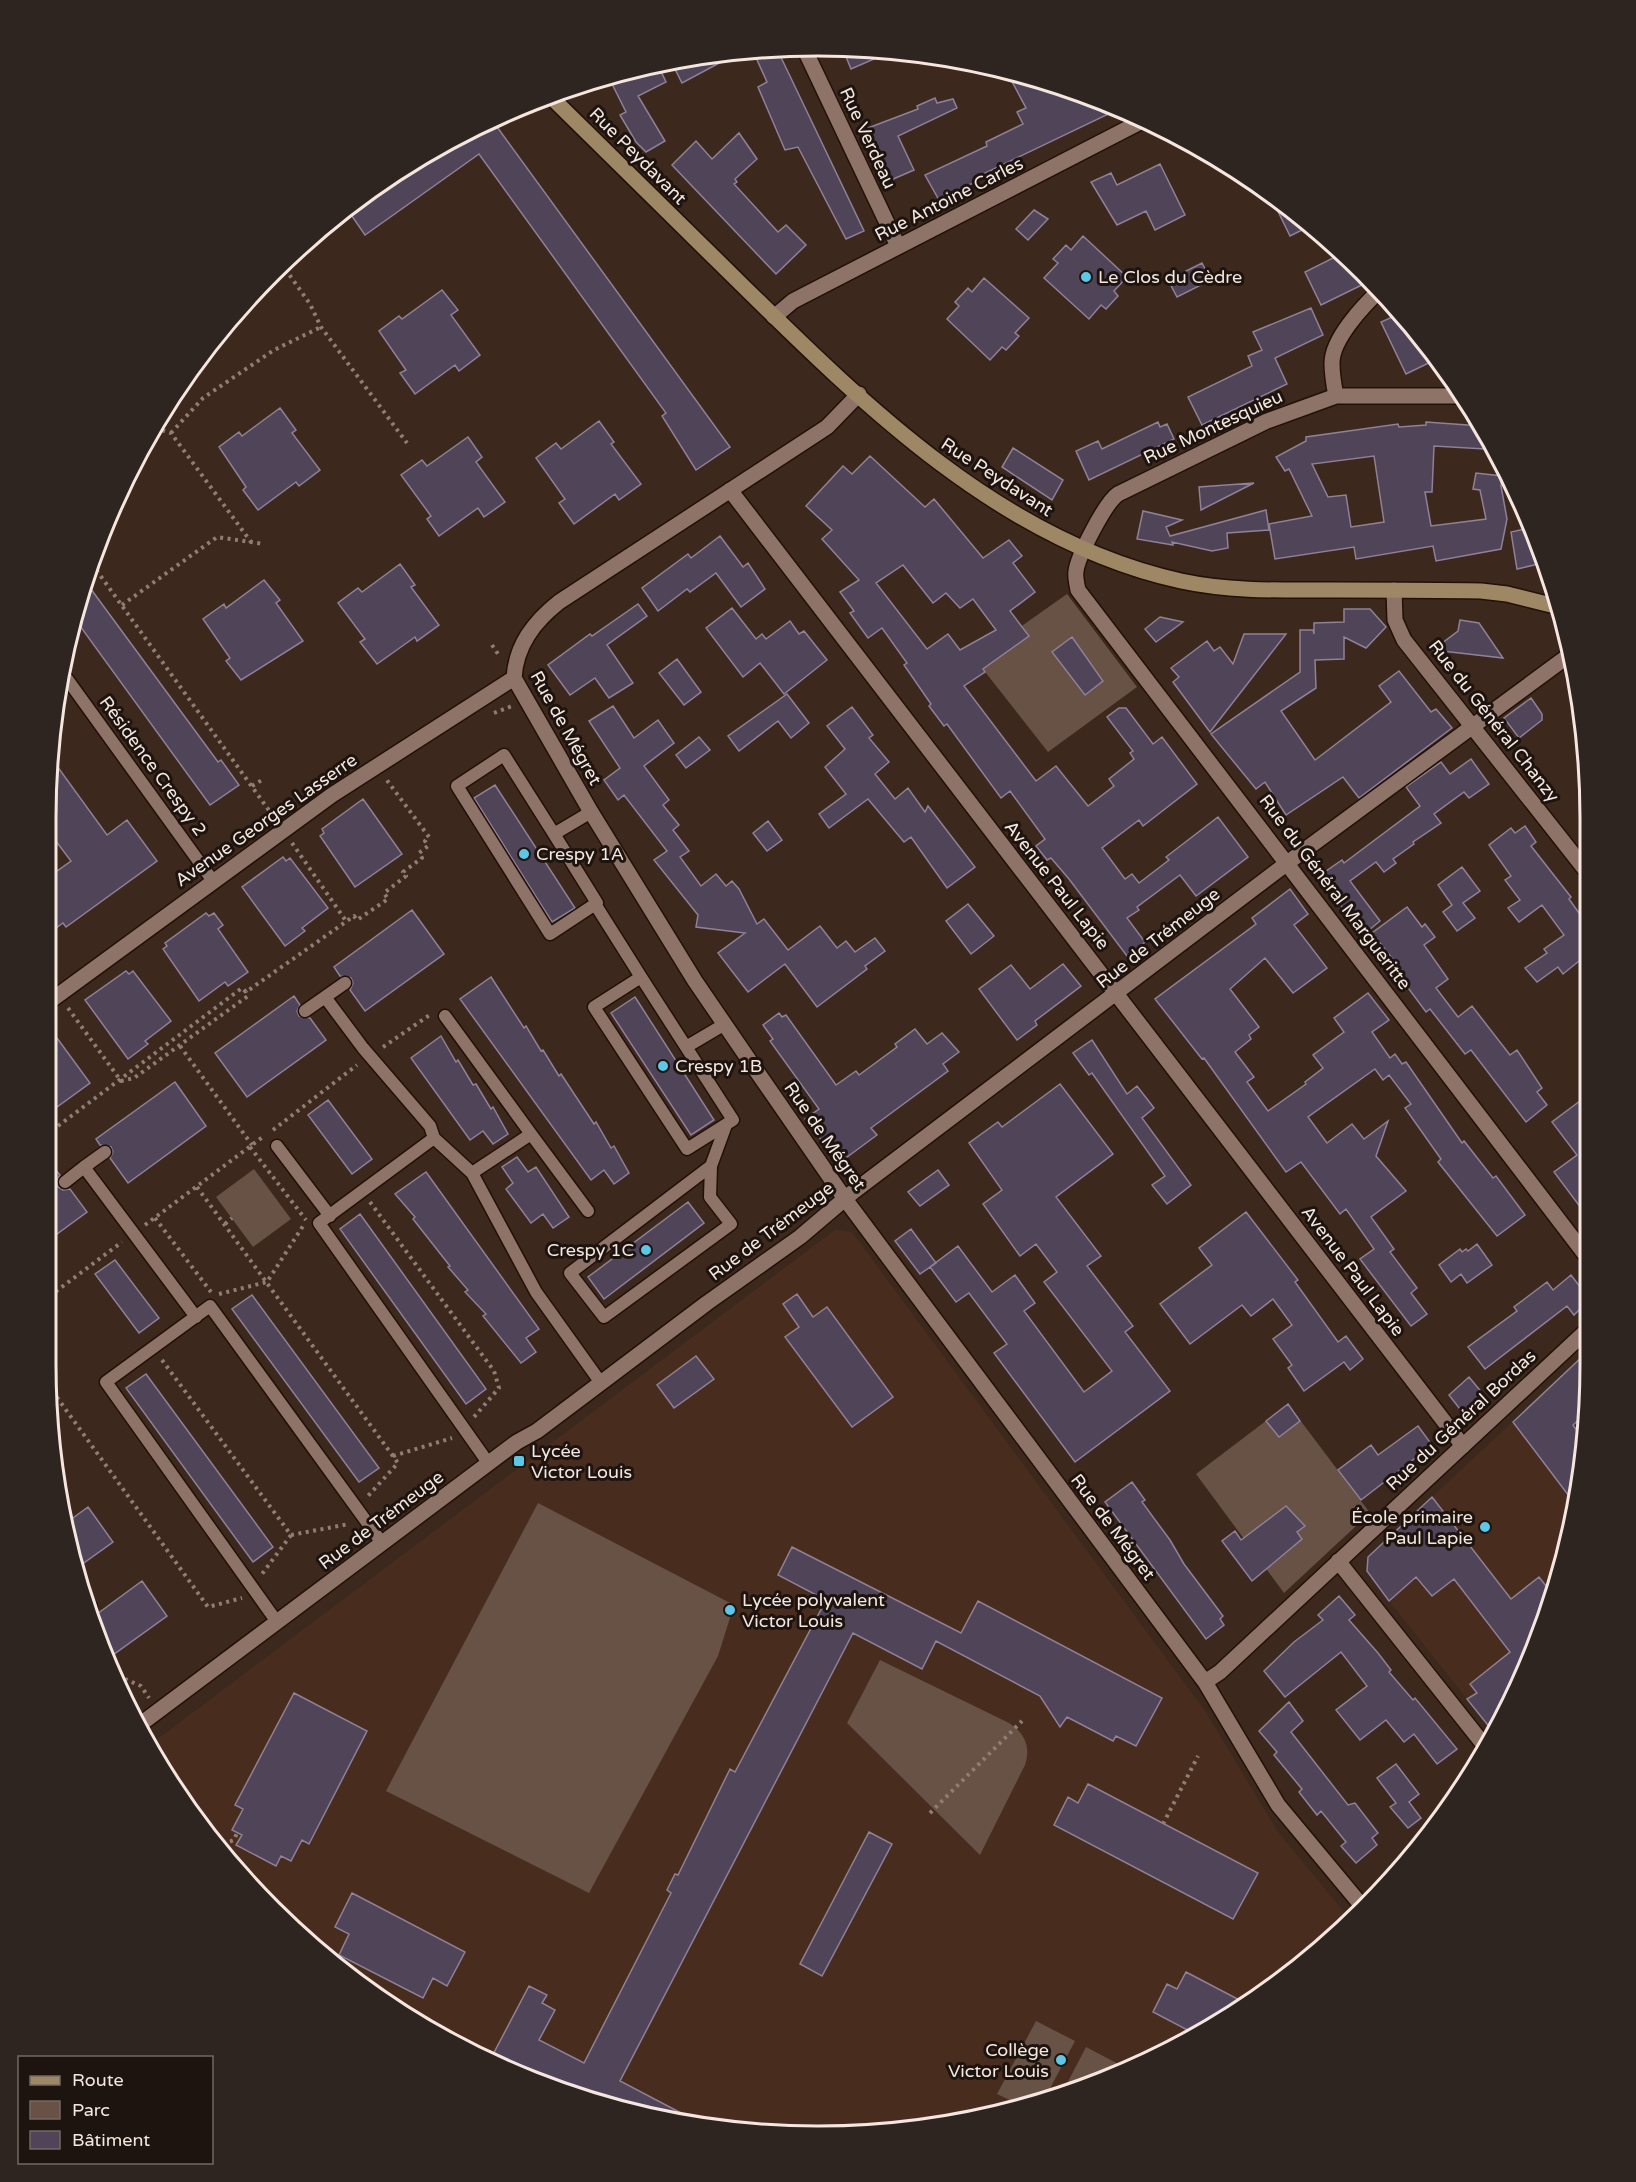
<svg xmlns="http://www.w3.org/2000/svg" width="1636" height="2182" viewBox="0 0 1636 2182" font-family="'Varela Round',sans-serif">
<style>
.built{fill:#482d1e}
.green{fill:#685145}
.building{fill:#504458;stroke:#8e8198;stroke-width:1.5;fill-rule:evenodd}
.lines{fill:none;stroke-linecap:round;stroke-linejoin:round}
.lane-casing{stroke:#241007;stroke-width:15}
.street-casing{stroke:#241007;stroke-width:18}
.secondary-casing{stroke:#241007;stroke-width:18}
.path{stroke:#907e75;stroke-width:4;stroke-dasharray:3 4.5;stroke-linecap:butt}
.lane{stroke:#8e7468;stroke-width:12}
.street{stroke:#8e7468;stroke-width:15}
.secondary{stroke:#9d8765;stroke-width:15}
.poi-dot{fill:#5dc7e8;stroke:#1d140f;stroke-width:2}
.labels{text-anchor:middle;stroke-width:6;stroke-linejoin:round;paint-order:stroke}
.street-label{font-size:18px;fill:#f5e7e0;stroke:#1d140f}
.poi-label{font-size:18px;fill:#f5e7e0;stroke:#1d140f;text-anchor:start}
.rim{fill:none;stroke:#f5e7e0;stroke-width:3}
</style>
<rect width="100%" height="100%" fill="#3d281d"/>
<!-- built -->
<path class="built" d="M835 1230 852 1232 1205 1711 1278 1832 1349 1918 1248 2007 1066 2096 868 2135 667 2122 476 2057 308 1945 205 1835 147 1747Z
M1584 1355V1465L1550 1612 1495 1734 1374 1582 1367 1571 1368 1557Z"/>
<!-- green -->
<path class="green" d="M1067 594 1137 687 1048 752 975 659Z
M254 1169 291 1219 253 1247 216 1197Z
M1288 1404 1370 1513 1284 1593 1196 1474Z
M538 1503 734 1605 718 1656 589 1893 386 1791Z
M880 1660 1009 1723C1025 1733 1031 1747 1025 1765L980 1855 847 1723Z
M1036 2021 1075 2041 1044 2100 1020 2105 997 2094Z
M1086 2047 1124 2067 1060 2097Z"/>
<!-- building -->
<path class="building" d="M842 47 860 49 890 52 851 69Z
M777 49 864 231 846 239 798 147 785 150 758 87 767 82 753 51Z
M738 53 682 83 674 67 694 57Z
M657 63 666 82 638 96 665 141 646 152 636 142 620 115 626 112 610 80Z
M1007 72 1121 108 979 176 981 179 939 200 925 175 987 146 986 142 1023 124 1017 112 1026 108Z
M935 98 937 103 953 99 957 108 898 136 914 170 891 180 868 128 918 109 917 106Z
M492 120 730 447 696 470 662 416 666 413 479 154 365 235 347 209 388 175Z
M739 133 757 159 735 179 737 182 734 184 778 232 786 225 806 245 776 274 672 165 696 141 712 159Z
M1160 164 1185 215 1155 230 1146 211 1117 225 1091 182 1111 173 1117 185Z
M1269 193 1298 217 1310 226 1290 236Z
M1034 210 1048 219 1028 240 1016 229Z
M1083 236 1127 277 1114 291 1118 296 1106 309 1101 305 1089 319 1044 278 1058 263 1053 259 1066 245 1071 250Z
M1343 253 1372 280 1321 305 1305 272Z
M1202 263 1211 280 1177 297 1168 280Z
M984 278 1029 318 1015 333 1019 336 1006 350 1002 347 990 360 947 319 959 306 955 302 968 288 972 292Z
M442 290 458 310 451 315 480 355 459 371 455 365 415 394 400 373 406 370 379 331 399 316 402 319Z
M1311 308 1323 335 1275 358 1287 384 1202 425 1188 397 1252 366 1248 356 1262 350 1253 332Z
M1399 314 1437 359 1406 374 1381 322Z
M280 408 296 430 292 433 320 470 299 486 296 482 258 510 243 490 246 487 219 447 239 432 242 436Z
M599 421 614 442 611 444 641 484 619 500 615 494 574 524 559 503 565 499 536 458 556 443 561 449Z
M1158 422 1160 427 1167 424 1174 439 1089 480 1076 451 1098 441 1102 449Z
M1426 422 1481 426 1485 435V449L1434 446 1432 492H1425L1431 526 1486 519 1480 490 1473 489 1476 473 1502 476 1501 486 1507 519 1501 549 1436 561 1433 546 1356 559 1354 547 1275 559 1269 524 1312 516 1289 469 1285 471 1276 457 1306 441V437L1398 424 1399 427 1426 425ZM1374 456 1384 522 1351 527 1346 495 1328 497 1312 464Z
M468 437 482 457 476 462 505 502 484 517 478 508 439 536 427 519 431 516 401 475 422 460 427 466Z
M1013 448 1063 480 1052 500 1002 467Z
M870 456 925 507 934 499 983 558 1009 540 1022 556 1013 563 1035 592 1010 611 1029 636 983 669 985 672 964 686 1036 781 1056 766 1088 806 1114 786 1109 779 1134 759 1130 753 1133 751 1107 717 1119 708H1126L1153 744 1162 737 1197 784 1143 826 1139 820 1102 848 1125 879 1132 874 1139 883 1169 860 1166 857 1218 817 1248 857 1196 896 1180 875 1137 907 1139 910 1127 918 1145 942 1127 956 1069 879 1051 858 1047 860 1036 846 1045 839 1010 791 1001 798 947 724 944 726 929 706 931 704 904 665 907 663 882 628 868 638 850 613 854 611 840 592 859 580 822 539 832 530 806 506 843 466 852 474ZM903 565 933 603 946 593 960 608 973 599 996 630 960 650 948 634 927 649 876 583Z
M1254 483 1201 510 1199 487Z
M1266 510 1269 530 1227 533 1228 548 1212 551 1172 542 1173 545 1137 539 1143 511 1182 520 1166 527 1170 536Z
M1534 527 1543 563 1517 569 1511 532Z
M720 536 743 567 748 563 765 589 741 607 716 573 690 592 687 589 658 611 642 588 688 554 691 558Z
M400 564 415 585 411 587 439 625 417 641 415 637 377 664 360 642 365 639 338 603 358 588 362 592Z
M264 580 280 600 276 603 303 641 241 680 226 661 230 658 203 619 224 604 226 608Z
M85 581 218 762 221 760 239 785 210 805 72 615Z
M638 604 647 616 607 645 633 683 609 698 595 678 570 695 548 665 590 634 592 636Z
M732 608 756 639 762 634 766 639 790 621 799 634 804 631 827 660 784 694 760 663 743 677 706 628Z
M1344 609H1370L1386 627 1366 648 1344 637V659L1315 660 1316 688 1281 711 1315 760 1391 702 1379 686 1399 671 1431 712 1436 709 1452 728 1359 798 1343 777 1286 815 1265 782 1256 789 1211 734 1300 672V630H1313L1314 634V623L1344 622Z
M1160 617 1183 622 1156 642 1145 629Z
M1460 620 1479 623 1503 658 1433 650 1458 631Z
M1244 634H1286L1210 732 1173 682 1179 677 1171 668 1207 641 1214 651 1220 647 1233 664Z
M1072 637 1103 681 1085 695 1052 652Z
M677 659 701 692 684 705 659 673Z
M787 694 809 723 791 738 778 721 739 751 728 736Z
M1531 698 1542 714V720L1519 738 1504 718Z
M613 706 634 738 658 720 674 743 644 766 669 800 663 805 679 825 673 830 689 851 680 857 701 886 716 874 726 886 732 881 739 889 757 924 764 919 788 950 820 926 837 948 846 941 855 952 875 938 885 951 865 966 867 969 817 1007 785 964 748 992 718 953 745 933 696 927 698 915 654 860 667 851 624 795 618 800 604 780 620 768 589 721Z
M852 707 873 735 869 738 889 762 875 774 895 799 908 788 925 812 928 806 975 867 947 888 911 837 904 842 868 799 829 828 819 814 846 794 825 767 845 749 827 726Z
M699 737 710 750 686 768 676 755Z
M49 755 107 835 127 820 157 861 66 927 63 923 46 935V879L71 861 46 828Z
M1471 759 1489 784 1469 798 1464 792 1434 814 1441 823 1413 842 1414 844 1393 859 1396 863 1384 872 1376 862 1350 881 1380 921 1363 935 1319 876 1342 860 1344 863 1420 806 1406 787 1441 762 1450 774Z
M495 785 575 908 552 922 474 798Z
M363 799 402 854 355 887 320 836 324 833 322 829Z
M768 821 782 840 767 851 753 833Z
M1525 826 1536 842 1531 846 1571 897 1569 899 1584 920V957L1563 974 1558 967 1537 982 1525 968 1547 953 1544 949 1564 935 1542 905 1519 922 1508 908 1520 900 1505 880 1511 876 1489 845 1511 828 1515 833Z
M283 857 286 861 290 858 328 908 302 928 305 931 285 946 242 887Z
M1462 867 1480 891 1463 903 1475 918 1457 931 1443 912 1452 905 1438 885Z
M1290 889 1308 914 1294 925 1327 968 1293 993 1265 958 1230 989 1259 1027 1249 1035 1251 1039 1235 1052 1254 1077 1247 1082 1268 1111 1306 1084 1305 1082 1323 1068 1313 1055 1344 1032 1334 1018 1368 993 1389 1020 1372 1032 1390 1058 1395 1054 1402 1064 1406 1062 1462 1143 1464 1141 1493 1178 1496 1176 1525 1215 1497 1236 1438 1162 1441 1159 1405 1108 1411 1104 1389 1075 1383 1080 1375 1069 1308 1117 1327 1143 1352 1124 1364 1139 1388 1121 1376 1156 1406 1191 1371 1217 1394 1249 1390 1252 1417 1288 1411 1293 1427 1314 1411 1326 1360 1259 1374 1249 1346 1209 1340 1214 1301 1162 1286 1172 1204 1058 1202 1059 1155 999 1256 924 1252 918Z
M968 904 994 936 971 954 946 921Z
M1407 907 1422 927 1425 924 1435 937 1424 945 1448 979 1436 988 1458 1017 1472 1006 1510 1055 1517 1050 1542 1088 1537 1092 1547 1105 1526 1122 1471 1050 1465 1054 1430 1009 1426 1012 1388 961 1392 958 1372 933Z
M412 910 444 954 365 1011 350 990 353 983 351 978 340 976 334 967Z
M206 913 209 916 214 913 223 925 218 929 248 972 228 986 225 982 199 1001 163 949 167 946 165 943Z
M1063 964 1081 986 1035 1021 1037 1025 1017 1040 979 989 1011 965 1030 989Z
M126 971 129 974 133 971 171 1021 145 1041 148 1044 128 1059 85 1000Z
M491 977 524 1028 526 1026 541 1051 543 1050 559 1076 561 1074 594 1124 596 1122 611 1148 614 1146 629 1173 614 1184 604 1170 591 1180 460 999Z
M294 996 300 1005 297 1011 299 1016 310 1018 326 1040 247 1097 215 1053Z
M635 997 714 1120 691 1135 611 1013Z
M779 1013 782 1017 786 1015 836 1085 856 1071 859 1075 897 1047 895 1044 915 1029 927 1044 942 1033 959 1052 943 1064 948 1071 871 1128 877 1135 839 1163 805 1119 819 1109 770 1041 773 1039 763 1025Z
M46 1023 90 1083 57 1107 54 1103 46 1109Z
M441 1036 456 1062 458 1060 473 1085 476 1084 491 1109 493 1107 508 1134 493 1144 483 1131 470 1140 411 1058Z
M1092 1040 1127 1094 1137 1086 1154 1108 1142 1118 1191 1185 1167 1204 1152 1185 1165 1176 1092 1073 1089 1075 1073 1053Z
M175 1082 206 1126 128 1183 110 1158 113 1152 111 1147 100 1145 96 1139Z
M1060 1084 1113 1154 1056 1197 1101 1256 1087 1266 1133 1326 1125 1332 1170 1391 1075 1462 994 1353 1007 1344 969 1293 956 1302 930 1267 958 1246 992 1292 1015 1275 1035 1303 1024 1311 1084 1392 1112 1371 1044 1282 1057 1272 1036 1244 1020 1256 983 1204 1002 1190 969 1143 998 1122 1002 1127Z
M1584 1098V1212L1554 1172 1577 1155 1552 1122Z
M328 1100 372 1159 352 1174 308 1115Z
M517 1157 528 1172 536 1167 569 1217 553 1228 543 1214 531 1223 506 1189 513 1183 502 1167Z
M55 1169 60 1175 57 1180 58 1187 63 1190 70 1189 87 1212 57 1234 45 1218 46 1176Z
M938 1170 949 1185 920 1206 908 1192Z
M426 1172 539 1329 526 1338 536 1352 521 1363 483 1316 486 1314 465 1292 468 1290 448 1267 450 1266 413 1219 415 1217 395 1194Z
M688 1202 704 1223 604 1299 588 1277Z
M1246 1212 1298 1280 1295 1282 1338 1342 1346 1336 1363 1359 1350 1370 1344 1362 1304 1391 1288 1368 1292 1365 1273 1339 1292 1325 1273 1299 1251 1316 1242 1305 1190 1344 1160 1304 1212 1265 1199 1248Z
M360 1214 486 1389 466 1404 340 1229Z
M911 1229 936 1263 920 1274 895 1241Z
M1477 1244 1492 1265 1467 1283 1461 1274 1451 1282 1439 1265 1460 1249 1462 1252 1466 1249 1468 1251Z
M115 1260 159 1318 139 1333 95 1274Z
M1571 1275 1584 1292V1305L1574 1315 1567 1306 1485 1369 1468 1347 1517 1311 1514 1307 1547 1282 1553 1290Z
M797 1294 813 1317 827 1307 893 1397 852 1427 785 1337 799 1327 783 1304Z
M252 1295 379 1468 359 1482 232 1309Z
M1584 1355V1415L1573 1425 1584 1441V1465L1575 1504 1513 1422Z
M696 1356 714 1379 674 1408 657 1385Z
M146 1374 273 1547 253 1562 126 1388Z
M1469 1377 1483 1394 1463 1413 1449 1395Z
M1288 1404 1300 1421 1279 1437 1266 1421Z
M1418 1426 1432 1445 1361 1500 1338 1470 1371 1445 1378 1455Z
M1132 1482 1145 1500 1142 1502 1170 1540 1184 1564 1223 1616 1220 1619 1224 1625 1206 1639 1105 1502Z
M1432 1497 1511 1599 1539 1577 1554 1596 1550 1612 1495 1734 1467 1699 1477 1693 1470 1684 1510 1652 1454 1579 1432 1596 1416 1577 1389 1601 1367 1571 1368 1557Z
M1286 1506 1305 1526 1297 1532 1302 1539 1252 1581 1222 1541 1235 1531 1241 1540Z
M88 1507 113 1542 74 1570 66 1523Z
M792 1547 961 1633 978 1601 1162 1698 1136 1746 1116 1736 1113 1741 1067 1717 1060 1727 1040 1696 936 1641 922 1669 853 1633 620 2081 702 2124 667 2122 489 2062 529 1986 547 1995 542 2003 555 2010 539 2040 584 2063 671 1893 667 1890 675 1874 678 1875 730 1769 735 1772 826 1600 778 1575Z
M142 1581 167 1616 110 1657 93 1617Z
M1339 1596 1355 1615 1349 1620 1378 1653 1391 1670 1389 1672 1413 1700 1415 1698 1457 1749 1437 1764 1414 1734 1404 1742 1386 1720 1360 1740 1336 1710 1367 1686 1341 1652 1285 1697 1264 1671 1294 1642 1323 1620 1318 1615Z
M294 1693 367 1731 309 1844 302 1840 291 1861 281 1856 276 1866 236 1845 242 1835 232 1830 243 1809 235 1805Z
M1289 1702 1303 1721 1291 1732 1348 1805 1355 1803 1378 1833 1372 1838 1377 1845 1356 1863 1341 1846 1346 1842 1321 1811 1317 1815 1299 1792 1302 1789 1274 1755 1277 1752 1259 1731Z
M1396 1764 1419 1794 1409 1802 1421 1818 1408 1828 1390 1807 1396 1803 1377 1778Z
M1088 1784 1258 1873 1233 1919 1054 1825 1068 1797 1078 1803Z
M869 1832 892 1844 822 1976 800 1964Z
M352 1893 465 1952 447 1986 433 1978 423 1998 339 1955 349 1934 335 1927Z
M1186 1972 1249 2005 1193 2033 1153 2012 1167 1984 1177 1989Z"/>
<g class="lines">
<!-- lane casing -->
<g class="lane-casing">
<path id="lane" d="M62 672 213 881
M554 834 597 903 550 934 457 786 504 755 554 834 591 812
M595 904 641 977
M641 977 733 1120 687 1149 594 1007Z
M345 983 325 997 363 1048 430 1126 434 1138
M305 1011 325 997
M445 1016 531 1134
M686 1047 725 1024
M277 1146 330 1216
M105 1152 84 1167 196 1317
M711 1166 570 1273 604 1317 731 1224 710 1197 711 1166 726 1125
M472 1173 531 1134 588 1211
M65 1182 84 1167
M489 1464 319 1223 434 1138 472 1173 536 1292 601 1383
M90 1608 91 1607
M277 1622 106 1382 210 1306 382 1543"/>
</g>
<!-- street casing -->
<g class="street-casing">
<path id="street" d="M803 46 898 246
M774 317 793 301 1144 120
M859 394 827 427 559 602C534 622 516 645 514 678L591 812 695 981 760 1076 845 1199 1205 1682 1278 1805 1362 1906
M1336 396C1334 386 1332 374 1332 363 1332 339 1363 306 1380 290
M1465 396H1336L1267 421 1118 494C1105 503 1078 556 1076 571 1075 577 1077 585 1078 590L1584 1253
M730 490 1463 1446
M1394 590 1395 620 1404 640 1584 868
M46 1004 332 795 514 678
M1338 1561 1488 1750
M1205 1682 1220 1672 1584 1333
M138 1726 517 1442 537 1431 707 1303 800 1237 853 1192 1298 855 1568 656"/>
</g>
<!-- secondary casing -->
<g class="secondary-casing">
<path id="secondary" d="M550 96C613 158 677 221 740 283 866 407 1003 542 1181 581 1232 592 1285 590 1337 590 1385 590 1433 590 1481 591L1507 594 1555 606"/>
</g>
<!-- path -->
<path class="path" d="M281 263 310 304 321 327 407 443
M155 428 171 433 251 542
M171 433 203 398 274 350 321 327
M92 564 273 816
M122 605 217 537 264 544
M492 645 500 657
M494 713 512 706
M252 786 262 780
M292 843 346 921
M68 1008 121 1081 134 1078 248 996 246 992
M180 1046 252 1145
M383 1047 431 1014
M273 1130 357 1065
M46 1135 242 988 246 992 354 916 357 920 388 899 384 893 406 876 403 872 422 858 419 853 428 846 425 841 429 837 386 779
M250 1147 306 1220
M197 1187 398 1463 368 1496
M370 1202 494 1371 499 1388 474 1417
M155 1218 211 1292
M225 1224 232 1218
M145 1225 264 1136
M45 1288 51 1295 122 1242
M219 1294 267 1282 303 1226
M162 1360 291 1535 262 1574
M48 1385 208 1607 242 1598
M393 1456 452 1438
M291 1535 349 1524
M118 1676 141 1686 149 1698
M930 1813 1022 1721
M1163 1824 1198 1756
M216 1847 234 1840 237 1833"/>
<!-- lane -->
<use href="#lane" class="lane"/>
<!-- street -->
<use href="#street" class="street"/>
<!-- secondary -->
<use href="#secondary" class="secondary"/>
</g>
<!-- markers -->
<g class="poi-dot">
<circle cx="1086" cy="277" r="6"/>
<circle cx="524" cy="854" r="6"/>
<circle cx="663" cy="1066" r="6"/>
<circle cx="646" cy="1250" r="6"/>
<rect x="513" y="1455" width="12" height="12" rx="3"/>
<circle cx="1485" cy="1527" r="6"/>
<circle cx="730" cy="1610" r="6"/>
<circle cx="1061" cy="2060" r="6"/>
</g>
<g class="labels">
<!-- street labels -->
<g class="street-label">
<text transform="translate(868 138) rotate(65)" y="6">Rue Verdeau</text>
<text transform="translate(638 156) rotate(45)" y="6">Rue Peydavant</text>
<text transform="translate(949 199) rotate(-27)" y="6">Rue Antoine Carles</text>
<text transform="translate(1213 427) rotate(-25)" y="6">Rue Montesquieu</text>
<text transform="translate(997 477) rotate(33)" y="6">Rue Peydavant</text>
<text transform="translate(1494 721) rotate(52)" y="6">Rue du Général Chanzy</text>
<text transform="translate(566 728) rotate(61)" y="6">Rue de Mégret</text>
<text transform="translate(153 766) rotate(54)" y="6">Résidence Crespy 2</text>
<text transform="translate(266 820) rotate(-35)" y="6">Avenue Georges Lasserre</text>
<text transform="translate(1057 885) rotate(52)" y="6">Avenue Paul Lapie</text>
<text transform="translate(1335 892) rotate(53)" y="6">Rue du Général Margueritte</text>
<text transform="translate(1158 938) rotate(-38)" y="6">Rue de Trémeuge</text>
<text transform="translate(825 1136) rotate(55)" y="6">Rue de Mégret</text>
<text transform="translate(771 1231) rotate(-37)" y="6">Rue de Trémeuge</text>
<text transform="translate(1353 1271) rotate(53)" y="6">Avenue Paul Lapie</text>
<text transform="translate(1461 1420) rotate(-43)" y="6">Rue du Général Bordas</text>
<text transform="translate(381 1520) rotate(-37)" y="6">Rue de Trémeuge</text>
<text transform="translate(1113 1527) rotate(53)" y="6">Rue de Mégret</text>
</g>
<!-- poi labels -->
<g class="poi-label">
<text x="1098" y="283">Le Clos du Cèdre</text>
<text x="536" y="860">Crespy 1A</text>
<text x="675" y="1072">Crespy 1B</text>
<text x="634" y="1256" text-anchor="end">Crespy 1C</text>
<text x="531" y="1457">Lycée<tspan x="531" dy="21">Victor Louis</tspan></text>
<text x="1473" y="1523" text-anchor="end">École primaire<tspan x="1473" dy="21">Paul Lapie</tspan></text>
<text x="742" y="1606">Lycée polyvalent<tspan x="742" dy="21">Victor Louis</tspan></text>
<text x="1049" y="2056" text-anchor="end">Collège<tspan x="1049" dy="21">Victor Louis</tspan></text>
</g>
</g>
<!-- crop -->
<path d="M0 0H1636V2182H0ZM818 56H818A762 762 0 0 1 1580 818V1364A762 762 0 0 1 818 2126H818A762 762 0 0 1 56 1364V818A762 762 0 0 1 818 56Z" fill="#2e2520" fill-rule="evenodd"/>
<path class="rim" d="M818 56H818A762 762 0 0 1 1580 818V1364A762 762 0 0 1 818 2126H818A762 762 0 0 1 56 1364V818A762 762 0 0 1 818 56Z"/>
<!-- legend -->
<rect x="18" y="2056" width="195" height="108" fill="#1d140f" stroke="#736863" stroke-width="1.5"/>
<rect x="30" y="2076" width="30" height="9" fill="#9d8765" stroke="#736863" stroke-width="1.5"/>
<text x="72" y="2086" font-size="18" fill="#f5e7e0">Route</text>
<rect x="30" y="2101" width="30" height="18" fill="#685145" stroke="#736863" stroke-width="1.5"/>
<text x="72" y="2116" font-size="18" fill="#f5e7e0">Parc</text>
<rect x="30" y="2131" width="30" height="18" fill="#504458" stroke="#736863" stroke-width="1.5"/>
<text x="72" y="2146" font-size="18" fill="#f5e7e0">Bâtiment</text>
</svg>
